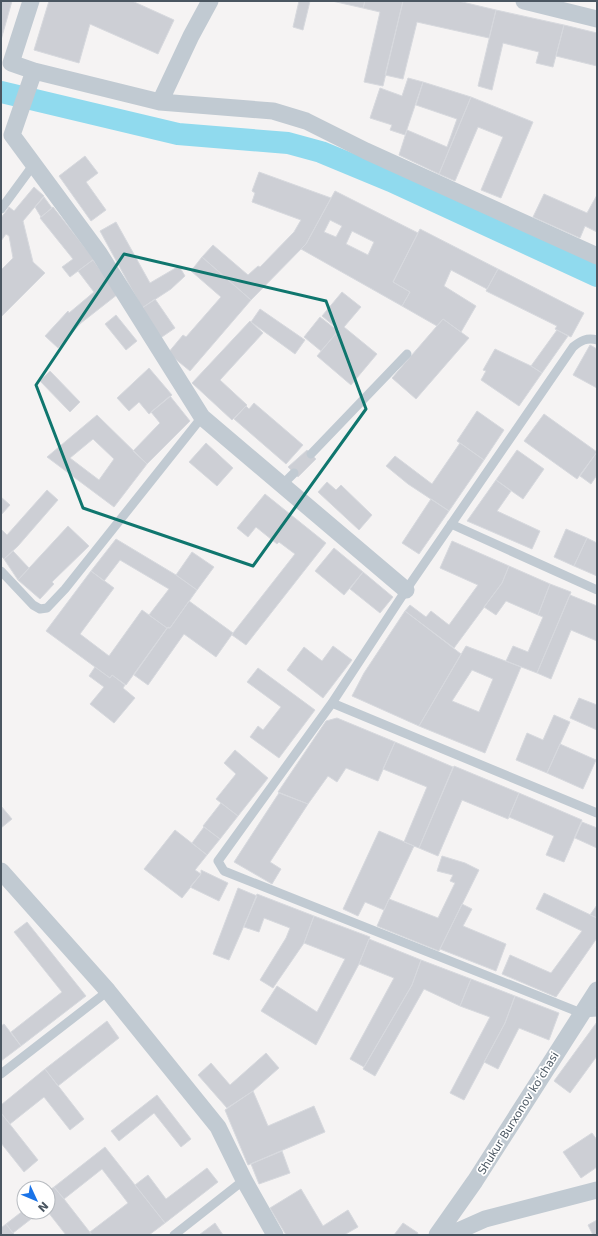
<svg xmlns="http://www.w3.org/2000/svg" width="598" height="1236" viewBox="0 0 598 1236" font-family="'DejaVu Sans',sans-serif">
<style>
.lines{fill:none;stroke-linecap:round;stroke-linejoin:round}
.canal{stroke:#90daee;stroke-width:22}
.building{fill:#cdcfd5;stroke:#d7d9de;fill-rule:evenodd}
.service{stroke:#c1cad2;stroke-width:9}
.minor{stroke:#c1cad2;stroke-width:17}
.marked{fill:none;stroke:#0f766e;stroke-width:3;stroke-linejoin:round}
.labels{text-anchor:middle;stroke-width:3.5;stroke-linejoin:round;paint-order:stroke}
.street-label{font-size:11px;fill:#4a5661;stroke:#fff}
</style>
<rect width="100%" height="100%" fill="#f5f3f3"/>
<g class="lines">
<!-- canal -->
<path class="canal" d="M1 92 178 134 288 143 321 152 391 181 597 276"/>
</g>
<!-- building -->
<path class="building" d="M1 1H12L1 40Z
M49 1H132L174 20 158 54 90 24 79 63 34 50Z
M299 1H310L303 30 293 27Z
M332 1H365L363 8Z
M365 1H403L383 86 364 82 380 12 363 8Z
M403 1H458L496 10 489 38 417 22 403 79 385 75Z
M496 10 564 25 553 67 536 63 539 52 503 43 492 90 478 86Z
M564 25 597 33V66L556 56Z
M408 78 423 82 405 135 390 130 392 125 370 118 380 88 402 96Z
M423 82 471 97 439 174 399 155 407 130 447 147 457 119 416 105Z
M471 97 533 122 501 198 481 190 503 137 478 127 455 181 439 174Z
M85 156 98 173 86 182 106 210 91 221 59 176Z
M259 172 331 198 306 244 251 300 202 257 213 245 248 275 258 266 260 267 294 232 301 220 252 202 255 193 252 191Z
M34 187 44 196 23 221 33 262 45 273 1 317V270L13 258 9 236 6 234 1 241V218L9 207 14 211Z
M335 191 418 233 393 282 410 292 402 306 301 249 306 244ZM330 220 342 226 336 237 324 232ZM352 231 374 242 368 255 346 244Z
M544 194 587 213 597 195V232L585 226 580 238 533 217Z
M44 197 52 208 41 217 35 207Z
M53 207 94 259 70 277 62 267 73 259 40 218Z
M116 222 150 283 179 266 185 276 171 289 142 308 100 231Z
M420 229 498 269 487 289 451 270 444 286 476 306 461 332 443 319 437 326 402 306 410 292 393 282Z
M202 257 251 300 190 371 168 353 183 335 186 337 221 297 191 271Z
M93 260 118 294 81 323 58 348 45 336 68 311 69 313 94 292 78 271Z
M498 269 584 313 571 337 555 329 557 326 486 291Z
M342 292 361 307 344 327 377 354 351 385 317 356 339 330 322 316Z
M155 299 175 328 159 339 142 308Z
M260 309 305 340 295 354 251 322Z
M116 315 137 341 126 350 105 324Z
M320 317 338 331 321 351 304 337Z
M443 319 469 338 416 399 392 378Z
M250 321 263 333 220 380 247 405 232 420 192 383Z
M557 330 568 336 542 373 531 366Z
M590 345 597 349V388L573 375Z
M495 349 531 366 542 373 519 406 481 380 486 371 483 370Z
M149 368 172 395 149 414 139 402 129 411 117 398Z
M50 371 80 402 70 412 40 381Z
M170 396 190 421 147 464 133 451 160 423 151 412Z
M254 403 303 445 286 464 234 419 246 406 249 409Z
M477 411 504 430 484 460 457 441Z
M544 414 597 452 577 479 524 441Z
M97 415 147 464 114 507 47 457ZM93 439 114 459 99 480 70 458Z
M206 443 233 468 217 486 189 462Z
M460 443 484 460 449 511 408 484 386 466 395 456 432 484Z
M307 450 316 459 298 477 288 467Z
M517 450 544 469 523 499 496 480Z
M597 452V475L591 484 580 476Z
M496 480 511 491 497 511 540 531 532 549 467 521Z
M327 482 336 490 341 485 372 515 359 530 318 492Z
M47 490 58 500 18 546 4 559 1 556V529L7 535Z
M265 494 326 543 246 645 232 635 233 633 295 554 279 542 277 544 256 527 248 537 237 528Z
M1 497 10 505 1 515Z
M431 499 449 511 419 554 402 543Z
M68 526 89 546 52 582 54 584 40 599 18 580Z
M566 529 587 538 574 566 554 557Z
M587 538 597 543V576L574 566Z
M116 539 176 575 197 590 170 628H167L149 615 169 589 120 560 104 581 91 571Z
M452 541 509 566 502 583 454 648 405 611 410 605 426 617 431 611 449 625 478 585 440 568Z
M334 548 363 572 344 595 315 571Z
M13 551 29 568 18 580 4 559Z
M192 552 214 567 197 590 176 575Z
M509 566 550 584 538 615 506 601 496 615 484 607 502 583Z
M91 571 114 588 80 634 109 656 142 610 167 628 126 685 112 675 110 678 46 631Z
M363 572 393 597 380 613 350 589Z
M550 584 571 592 537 673 506 661 513 646 528 652 543 617 538 615Z
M570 595 597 606V641L571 630 551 679 537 673Z
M189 601 233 633 216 657 184 634 148 685 134 675 168 627 170 628Z
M405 611 461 654 419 726 352 696 364 673Z
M333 646 352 660 323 698 287 670 304 647 322 661Z
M466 646 521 667 485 753 419 726ZM472 670 493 679 479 712 452 701Z
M95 667 110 678 112 675 125 685 123 688 135 698 114 723 90 704 104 687 89 676Z
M258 668 315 710 279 758 250 737 258 726 263 730 281 707 247 682Z
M579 698 597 705V730L570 718Z
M554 715 570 722 547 773 516 760 527 733 543 740Z
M337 718 395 742 378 781 346 768 337 782 328 776 308 804 278 792 326 721Z
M395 742 453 767 419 848 404 842 427 787 383 769Z
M560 744 596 760 583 789 547 773Z
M235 750 268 778 238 816 216 799 236 774 224 763Z
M454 766 519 793 508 819 462 800 438 856 419 848Z
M279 793 308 804 270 862 281 869 272 884 234 862Z
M519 793 582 820 564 862 546 855 554 836 509 817Z
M221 803 238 816 220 839 203 826Z
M1 806 12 819 1 828Z
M582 822 597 828V848L575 838Z
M204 827 220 839 207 855 192 843Z
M175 830 207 855 195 870 201 874 182 898 144 869Z
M379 831 414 846 384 910 365 902 358 916 343 909Z
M442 856 465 863 479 870 439 951 377 926 389 899 438 918 455 883 450 881 453 875 437 871Z
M201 870 228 883 219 901 190 887 201 874Z
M238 888 257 896 229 960 213 954Z
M544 893 597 918V938L556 997 502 974 510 955 551 973 582 931 536 909Z
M257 894 314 916 304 943 273 988 260 980 286 938 290 928 264 918 259 932 244 927Z
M462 904 472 909 463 926 506 944 496 971 440 949Z
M597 905V918L590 915Z
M314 916 370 937 359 964 316 1045 261 1011 277 986 317 1012 345 959 304 943Z
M27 922 86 996 21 1046 11 1032 62 992 14 932Z
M369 939 421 960 412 985 364 1067 350 1059 394 978 359 964Z
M421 960 471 979 460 1006 424 989 375 1076 363 1069 412 985Z
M471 979 515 996 505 1023 464 1100 450 1093 490 1017 460 1006Z
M515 996 559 1013 549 1040 519 1028 498 1069 484 1062 505 1023Z
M107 1021 119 1038 58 1086 45 1069Z
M597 1022V1056L570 1093 554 1081Z
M4 1024 21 1046 1 1061V1026Z
M266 1053 279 1068 253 1091 227 1108 198 1075 211 1063 230 1085Z
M45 1069 84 1119 70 1130 44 1097 10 1124 1 1113V1105Z
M253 1091 268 1126 314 1106 325 1132 248 1165 225 1110Z
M157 1095 191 1139 181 1147 154 1113 119 1141 111 1131Z
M1 1113 38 1160 24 1172 1 1143Z
M592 1133 597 1140V1167L581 1178 563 1152Z
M105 1147 165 1223 149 1235H92L90 1232 128 1203 102 1169 64 1199 54 1187Z
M282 1151 290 1173 259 1184 251 1164Z
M207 1168 218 1182 165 1223 135 1185 148 1175 166 1199Z
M54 1187 64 1199 92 1235H66L48 1212V1191Z
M301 1189 323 1226 348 1210 358 1227 344 1235H286L270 1208Z
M24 1210V1212H40L13 1233 6 1224Z
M597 1220V1235H593L588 1225Z
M215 1223 223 1235H199Z
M403 1223 418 1233 417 1235H394Z
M6 1224 13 1233 15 1235H1V1228Z"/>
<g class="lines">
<!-- service -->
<path class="service" d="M1 209 34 164
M597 340C587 337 580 341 573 347L406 590 332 703 218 861 224 871 581 1013 597 1012
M311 454 407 354
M282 485 294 473
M451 524 597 590
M1 571 33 605 40 609 47 608 65 589 202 417
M332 703 597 813
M1 1074 108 991
M174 1235 244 1180"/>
<!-- minor -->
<path class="minor" d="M31 1 11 63 34 71
M524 1 597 19
M160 102 191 36 210 1
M406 590 202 417 99 253 12 135 34 71 160 102 273 111 306 121 366 151 597 256
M1 871 108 991 218 1127 244 1180 275 1235
M437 1235 475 1181 597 990
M449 1235 485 1219 597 1190"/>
</g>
<!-- marked area -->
<path class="marked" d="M124 254 326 301 366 409 253 566 83 508 36 385Z"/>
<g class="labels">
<!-- street labels -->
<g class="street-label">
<text transform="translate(518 1113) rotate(-58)" y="4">Shukur Burxonov koʻchasi</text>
</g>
</g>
<!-- border -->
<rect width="598" height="1236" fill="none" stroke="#4a5661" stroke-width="4"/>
<!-- north arrow -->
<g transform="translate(36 1200) rotate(134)"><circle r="19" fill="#ffffff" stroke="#b7bbc0"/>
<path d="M0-3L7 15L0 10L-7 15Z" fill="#1a73e8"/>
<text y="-6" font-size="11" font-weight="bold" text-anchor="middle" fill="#4a5661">N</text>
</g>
</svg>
